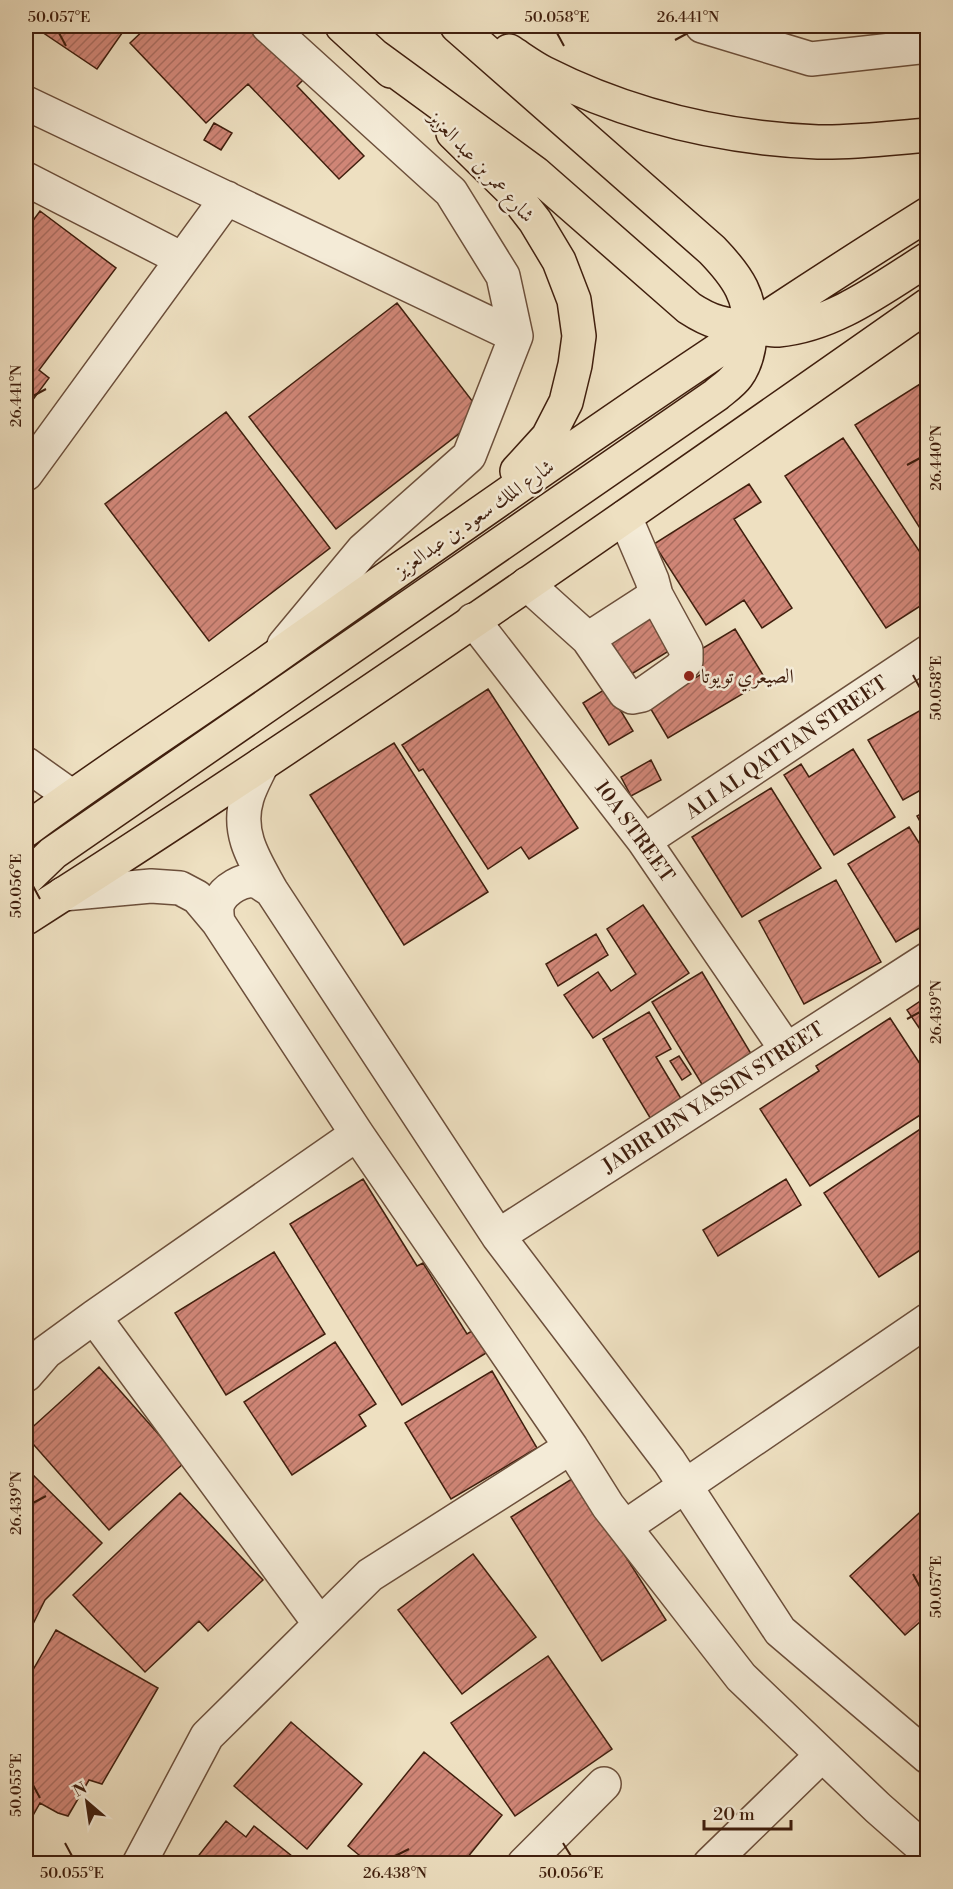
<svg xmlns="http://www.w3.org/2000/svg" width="953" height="1889" viewBox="0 0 953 1889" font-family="'Libre Bodoni',Amiri,serif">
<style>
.building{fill:url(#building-hatch);stroke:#401f0e;stroke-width:1.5}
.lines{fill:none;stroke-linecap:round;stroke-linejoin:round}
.minor-casing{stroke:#6c4f3b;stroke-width:36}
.major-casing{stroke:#401f0e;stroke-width:36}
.minor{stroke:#f4ebd7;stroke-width:33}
.major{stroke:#eee0c1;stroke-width:33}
.ticks{fill:none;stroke:#401f0e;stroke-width:2}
.poi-dot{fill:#8f2418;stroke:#f4ebd7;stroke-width:2}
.labels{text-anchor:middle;stroke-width:5;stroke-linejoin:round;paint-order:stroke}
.street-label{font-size:20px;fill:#401f0e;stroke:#f4ebd7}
.poi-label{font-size:20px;fill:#401f0e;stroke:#f4ebd7;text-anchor:start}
.neatline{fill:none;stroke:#401f0e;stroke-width:2}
.ticks-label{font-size:15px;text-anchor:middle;fill:#401f0e}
</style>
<defs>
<pattern id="building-hatch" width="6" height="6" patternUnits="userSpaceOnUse" patternTransform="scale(1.5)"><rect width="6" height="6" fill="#d08677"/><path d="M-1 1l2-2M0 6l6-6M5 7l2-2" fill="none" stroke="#aa6d60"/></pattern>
</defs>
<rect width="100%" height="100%" fill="#eee0c1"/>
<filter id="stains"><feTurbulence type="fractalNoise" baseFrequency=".00333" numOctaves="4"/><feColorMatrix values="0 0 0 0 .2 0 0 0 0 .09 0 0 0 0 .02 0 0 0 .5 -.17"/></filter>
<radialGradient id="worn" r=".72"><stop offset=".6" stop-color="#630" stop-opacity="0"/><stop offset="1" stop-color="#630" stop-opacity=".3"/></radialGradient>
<!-- building -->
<path class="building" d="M33 26H127L97 69Z
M148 26H251L303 80 297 86 364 156 339 179 248 84 206 123 130 43Z
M214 123 232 133 221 150 204 140Z
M40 211 116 268 39 370 49 378 26 409V230Z
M397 303 483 415 336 529 249 417Z
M920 384 928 396V541L855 425Z
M226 412 330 548 209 641 105 504Z
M843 438 928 564V601L886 628 785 476Z
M749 484 761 502 734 519 792 608 762 628 744 600 706 625 654 544Z
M647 607 672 649 630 675 604 633Z
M735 629 766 680 668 738 649 706 705 672 693 654Z
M607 688 633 731 609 745 583 703Z
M488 689 578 828 529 859 521 847 488 869 423 769 419 771 402 745Z
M928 706V786L903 800 868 740Z
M394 743 488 892 404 945 310 795Z
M853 749 895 817 834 855 784 775 801 764 809 777Z
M651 760 661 780 631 796 621 777Z
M771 788 821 868 742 917 692 837Z
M928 810V831L926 832 917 816Z
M909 827 928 857V923L896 942 848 864Z
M836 880 881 962 804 1004 759 921Z
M643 905 689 973 593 1038 564 995 598 972 611 991 636 974 607 929Z
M596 934 608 955 558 986 546 964Z
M702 972 753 1057 703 1086 652 1002Z
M928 996V1041L907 1010Z
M649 1012 671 1049 656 1057 686 1107 655 1126 603 1039Z
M890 1018 928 1076V1110L810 1186 760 1109 819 1071 816 1066Z
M679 1056 691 1074 682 1080 670 1061Z
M928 1124V1245L879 1277 824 1193Z
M363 1179 417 1266 423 1263 467 1334 477 1328 491 1350 402 1405 290 1224Z
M786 1179 801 1205 718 1256 703 1230Z
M274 1252 325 1334 226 1395 175 1313Z
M335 1342 376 1404 359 1415 366 1426 292 1475 244 1402Z
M99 1367 184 1463 109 1530 26 1436V1433Z
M492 1371 537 1448 451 1499 405 1423Z
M26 1468 102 1543 45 1600 26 1638Z
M575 1477 666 1620 602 1661 511 1517Z
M180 1493 263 1580 208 1631 199 1621 145 1672 73 1595Z
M928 1505V1615L905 1635 850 1576Z
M473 1554 536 1637 462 1694 398 1610Z
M56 1630 158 1688 102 1784 89 1780 68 1816 58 1813 40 1803 26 1828V1682Z
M548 1656 612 1749 515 1816 451 1723Z
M291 1722 362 1784 307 1849 234 1786Z
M424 1752 502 1815 462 1864H370L348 1846Z
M226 1821 246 1837 254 1826 302 1864H192Z"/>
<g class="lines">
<!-- minor casing -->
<g class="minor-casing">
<path id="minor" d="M268 26 451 192 503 276 516 336 469 456 363 550 284 645
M702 26 811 59 928 46
M26 103 516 336
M26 179 182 259
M26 474 227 198
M527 584 588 639 656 595 652 580 625 517
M473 620 644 841 786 1049
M588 639 625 693 632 697 642 695 679 669 686 661V650L656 595
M26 764 71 796
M262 764C257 775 250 787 247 798 236 833 255 861 271 890L498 1236 669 1461 780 1631 928 1757
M644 841 928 652
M63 894 151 886 180 888 197 897 218 922 357 1134 571 1447 608 1506 741 1677 878 1808 928 1852
M218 922C217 916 216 909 218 903 224 890 243 877 258 882 262 884 267 888 271 890
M498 1236 928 959
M94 1317 320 1624
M26 1375 46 1352 94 1317 357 1134
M625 1527 928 1320
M139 1864 207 1736 370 1575 571 1447
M524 1864 604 1784
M710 1864 822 1755"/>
</g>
<!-- major casing -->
<g class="major-casing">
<path id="major" d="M342 26 391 71
M509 51C520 58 532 67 544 73 629 116 723 138 818 142 854 143 891 138 928 135
M375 56 535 173 689 308C712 323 724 325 750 327 759 328 769 330 778 330 834 325 882 288 928 259
M453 133 511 190 535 221 559 261 574 300 579 336 575 365 566 402 548 437 517 471
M26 830C108 769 195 714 278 655 492 504 706 353 928 214
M26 879 53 853 716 395C723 389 732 383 737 376 745 365 749 349 750 336 752 297 738 277 712 250L457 26
M26 918C332 723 630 514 928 305"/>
</g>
<!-- minor -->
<use href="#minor" class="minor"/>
<!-- major -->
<use href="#major" class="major"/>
</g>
<!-- ticks -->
<path class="ticks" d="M59 33 66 46M557 33 564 46M675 40 688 33M33 396 46 389M907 465 920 458M913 675 920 688M33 886 40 899M907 1019 920 1012M33 1503 46 1496M913 1574 920 1587M33 1785 40 1798M65 1843 72 1856M563 1843 571 1856M395 1856 409 1849"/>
<!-- markers -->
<circle class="poi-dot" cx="689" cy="676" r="6"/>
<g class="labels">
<!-- street labels -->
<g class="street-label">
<text transform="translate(482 166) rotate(47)" y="7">شارع عمر بن عبد العزيز</text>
<text transform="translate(474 518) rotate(-35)" y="7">شارع الملك سعود بن عبدالعزيز</text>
<text transform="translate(786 747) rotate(-34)" y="7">ALI AL QATTAN STREET</text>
<text transform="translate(635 831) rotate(54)" y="7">10A STREET</text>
<text transform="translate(713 1097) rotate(-33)" y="7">JABIR IBN YASSIN STREET</text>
</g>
<!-- poi labels -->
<g class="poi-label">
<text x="701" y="683">الصيعري تويوتا</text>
</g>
</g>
<!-- margin -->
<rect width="953" height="1889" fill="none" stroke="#eee0c1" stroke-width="66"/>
<!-- north arrow -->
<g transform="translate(87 1802) rotate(331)" stroke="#f4ebd7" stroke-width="4.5" paint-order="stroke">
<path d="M0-4.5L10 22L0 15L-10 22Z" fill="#401f0e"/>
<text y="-9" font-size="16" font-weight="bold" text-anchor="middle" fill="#401f0e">N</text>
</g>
<!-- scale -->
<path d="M704 1820v9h87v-9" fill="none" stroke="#401f0e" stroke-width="3"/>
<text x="713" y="1820" font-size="18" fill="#401f0e" stroke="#f4ebd7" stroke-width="4.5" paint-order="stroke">20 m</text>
<rect x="33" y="33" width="887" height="1823" class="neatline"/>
<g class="ticks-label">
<text x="59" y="22">50.057°E</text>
<text x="557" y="22">50.058°E</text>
<text x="688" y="22">26.441°N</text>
<text transform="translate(16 396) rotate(-90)" y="5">26.441°N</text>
<text transform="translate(936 458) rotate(-90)" y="5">26.440°N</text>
<text transform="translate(936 688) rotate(-90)" y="5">50.058°E</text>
<text transform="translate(16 886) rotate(-90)" y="5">50.056°E</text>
<text transform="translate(936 1012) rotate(-90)" y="5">26.439°N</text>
<text transform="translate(16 1503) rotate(-90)" y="5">26.439°N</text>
<text transform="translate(936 1587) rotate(-90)" y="5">50.057°E</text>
<text transform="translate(16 1785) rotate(-90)" y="5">50.055°E</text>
<text x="72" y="1878">50.055°E</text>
<text x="395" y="1878">26.438°N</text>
<text x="571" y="1878">50.056°E</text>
</g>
<rect width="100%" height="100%" filter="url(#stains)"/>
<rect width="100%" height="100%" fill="url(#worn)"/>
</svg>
